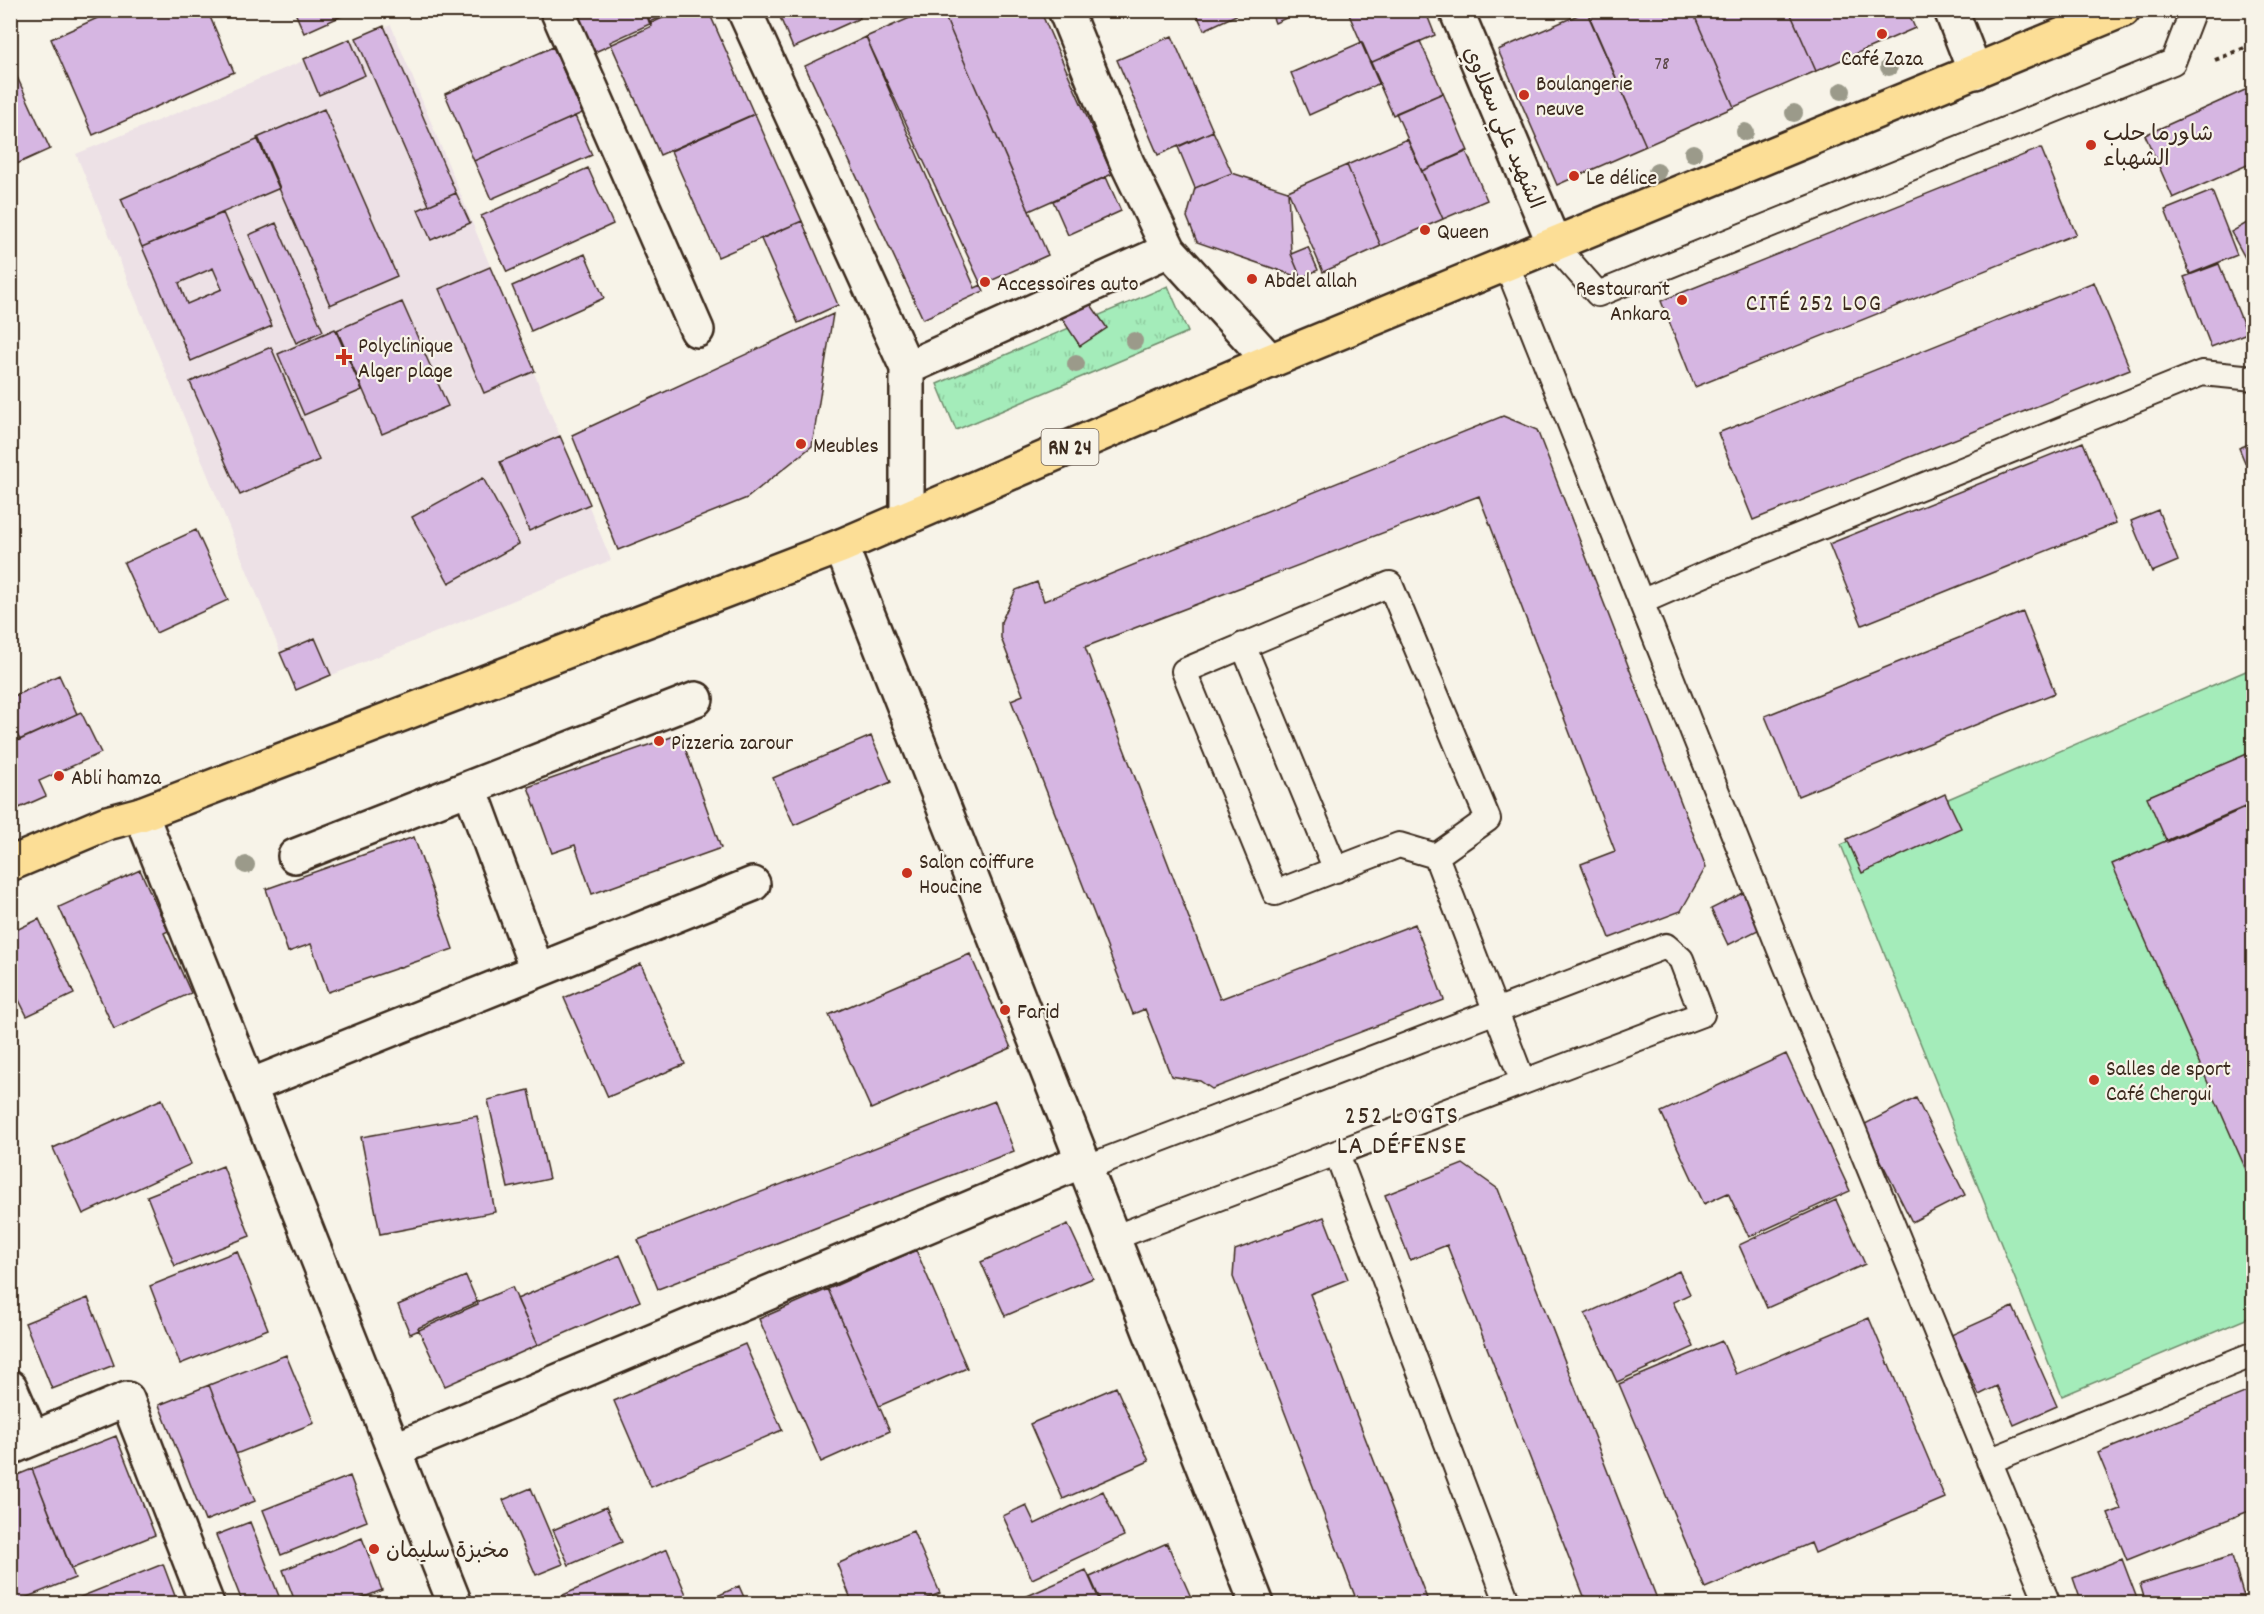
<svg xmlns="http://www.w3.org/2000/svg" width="2264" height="1614" viewBox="0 0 2264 1614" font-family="Dekko,'Playpen Sans Arabic',sans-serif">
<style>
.built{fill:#ede1e6}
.grass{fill:url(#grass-tufts);stroke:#708b6c;stroke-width:1.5}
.pitch{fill:#a4ecba;stroke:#708b6c;stroke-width:1.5}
.building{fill:#d6b6e2;stroke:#3b2a1e;stroke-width:1.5;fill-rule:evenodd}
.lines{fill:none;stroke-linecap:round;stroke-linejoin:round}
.service-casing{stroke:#3b2a1e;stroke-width:28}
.minor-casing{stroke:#3b2a1e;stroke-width:38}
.secondary-casing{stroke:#3b2a1e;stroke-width:38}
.primary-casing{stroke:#3b2a1e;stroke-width:38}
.path{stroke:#3b2a1e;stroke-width:4;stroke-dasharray:4.5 4.5;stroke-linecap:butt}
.service{stroke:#f7f3e8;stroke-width:24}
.minor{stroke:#f7f3e8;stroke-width:33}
.secondary{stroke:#f7f3e8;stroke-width:33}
.primary{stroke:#fcde96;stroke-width:33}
.tree{fill:#9b9a8a}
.poi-dot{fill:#c8321e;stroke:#f7f3e8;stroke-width:2}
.labels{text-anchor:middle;stroke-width:4.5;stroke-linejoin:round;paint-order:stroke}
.number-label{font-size:20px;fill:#624d4f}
.shield{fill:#f7f3e8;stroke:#73665b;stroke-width:1.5}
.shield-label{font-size:21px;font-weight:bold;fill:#3b2a1e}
.poi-label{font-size:22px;fill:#3b2a1e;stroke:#f7f3e8;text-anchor:start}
.street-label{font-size:22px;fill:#3b2a1e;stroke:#f7f3e8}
.neighbourhood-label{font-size:24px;letter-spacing:1.5px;fill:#3b2a1e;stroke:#f7f3e8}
.quarter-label{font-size:26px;letter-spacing:1.5px;fill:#3b2a1e;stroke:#f7f3e8}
</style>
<defs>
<pattern id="grass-tufts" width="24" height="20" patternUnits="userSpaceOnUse" patternTransform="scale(1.5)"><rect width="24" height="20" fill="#a4ecba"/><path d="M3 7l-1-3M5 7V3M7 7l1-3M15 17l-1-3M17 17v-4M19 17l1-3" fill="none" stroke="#8ecb9f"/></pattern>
</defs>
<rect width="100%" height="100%" fill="#f7f3e8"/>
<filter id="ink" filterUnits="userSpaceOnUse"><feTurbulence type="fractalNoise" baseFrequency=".0167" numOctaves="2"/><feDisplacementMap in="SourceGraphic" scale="12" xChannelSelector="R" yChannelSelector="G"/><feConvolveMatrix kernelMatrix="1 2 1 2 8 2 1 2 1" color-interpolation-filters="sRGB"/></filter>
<g filter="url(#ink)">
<!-- built -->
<path class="built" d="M391 25 611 560 296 690 76 154Z"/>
<!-- grass -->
<path class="grass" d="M1168 286 1188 332 956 430 937 384Z"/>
<!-- pitch -->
<path class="pitch" d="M2253 668V1316L2062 1396 1841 845Z"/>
<!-- building -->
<path class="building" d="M115 10H207L234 72 93 135 51 39Z
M294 10H355L304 33Z
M575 10H645L652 26 595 52Z
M645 10H678L649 22Z
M680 10H708L754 114 660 155 610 42Z
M777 10H857L860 18 793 48Z
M928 10H942L1048 255 975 288 866 37Z
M942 10H1040L1112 174 1029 211Z
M1195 10H1247L1204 30Z
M1270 10H1304L1275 23Z
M1347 10H1425L1435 35 1370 63Z
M1604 10H1692L1734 107 1646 146 1589 17Z
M1692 10H1789L1816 71 1734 107Z
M1789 10H1907L1915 28 1816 71Z
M1587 11 1646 146 1557 185 1498 50Z
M384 26 456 193 429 205 356 38Z
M1172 36 1213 131 1158 155 1117 60Z
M866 37 984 291 923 319 805 66Z
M350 39 365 75 319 95 304 59Z
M1420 41 1443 93 1393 115 1370 63Z
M1362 42 1380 83 1309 115 1291 73Z
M553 47 582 113 474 161 445 94Z
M12 66 50 149 10 167V67Z
M2254 86V162L2173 198 2145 135Z
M1443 93 1468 151 1422 171 1396 113Z
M324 109 397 276 330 305 257 138Z
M755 114 802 221 718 257 671 151Z
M575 116 592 155 491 199 474 161Z
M1213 131 1232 173 1195 188 1178 147Z
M259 139 280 188 142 247 121 199Z
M1407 139 1443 219 1381 246 1347 165Z
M2041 148 2076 234 1695 387 1661 301Z
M1466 151 1487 200 1443 219 1422 171Z
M1347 165 1381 246 1323 272 1288 191Z
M588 168 613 224 507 272 481 216Z
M1232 173 1288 191 1291 254 1301 278 1197 242 1187 217 1195 188Z
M1106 177 1121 211 1068 235 1053 201Z
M2212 191 2237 255 2190 274 2165 210Z
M456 193 470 223 431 240 418 210Z
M223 213 272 326 191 361 142 247ZM213 268 222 289 187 304 179 283Z
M2254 219V262L2249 265 2231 232Z
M802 221 838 305 798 323 761 239Z
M276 223 323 331 296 343 249 235Z
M1308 247 1318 270 1301 278 1291 254Z
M585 254 604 298 531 331 512 286Z
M2219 264 2247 333 2211 347 2184 277Z
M490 267 535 371 484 393 439 289Z
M2094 282 2130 369 1753 520 1718 433Z
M1085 296 1107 328 1080 346 1059 314Z
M402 302 448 406 382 434 337 330Z
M833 314 812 446 747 498 618 550 572 435Z
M335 329 362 390 304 415 278 354Z
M271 347 319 460 240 495 190 382Z
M1503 416 1537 430 1706 867 1681 911 1610 938 1581 864 1615 851 1479 496 1085 647 1220 999 1415 924 1444 1000 1212 1089 1200 1081 1171 1076 1145 1009 1133 1014 1011 700 1023 695 1001 638V622L1016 590 1037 582 1044 601Z
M560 436 590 504 529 531 500 462Z
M2083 442 2116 523 1862 625 1829 544Z
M2254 442V484L2239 448Z
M483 478 519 544 449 583 412 517Z
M2158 510 2178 561 2152 572 2131 521Z
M196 530 228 600 156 633 124 563Z
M2023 612 2055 693 1798 796 1765 716Z
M315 638 331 675 296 690 280 653Z
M59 675 77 714 20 740 10 720V698Z
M81 712 101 753 39 781 46 796 10 812V744Z
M680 734 721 848 592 894 575 845 552 853 528 787Z
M871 736 891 782 794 825 773 778Z
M2254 751V804L2167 842 2147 797Z
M1945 794 1961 828 1862 873 1847 839Z
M2254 803V1188L2112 864Z
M414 837 453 949 328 992 311 944 288 952 266 889Z
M140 870 168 931 164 933 191 993 114 1029 59 907Z
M1745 892 1762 928 1728 945 1711 909Z
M39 919 74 994 27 1016 10 982V933Z
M970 954 1011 1048 871 1109 829 1015Z
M641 964 685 1064 608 1097 564 998Z
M1786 1054 1850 1191 1749 1237 1728 1193 1704 1204 1661 1112Z
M529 1090 549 1179 508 1188 488 1100Z
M1916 1098 1965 1195 1912 1222 1863 1125Z
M162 1099 191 1164 83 1214 53 1148Z
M995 1101 1014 1151 658 1289 638 1240Z
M477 1116 495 1212 380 1234 361 1137Z
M1463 1164 1498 1189 1659 1604H1587L1447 1245 1410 1260 1385 1195Z
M223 1166 250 1236 175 1266 147 1196Z
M1836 1200 1865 1264 1767 1308 1739 1245Z
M1324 1217 1348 1279 1310 1294 1429 1604H1358L1233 1277 1235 1250Z
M1068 1224 1093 1278 1005 1316 981 1262Z
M916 1250 967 1368 879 1406 828 1289Z
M237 1251 268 1329 180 1364 150 1286Z
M620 1255 640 1301 538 1345 517 1299Z
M1679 1271 1690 1294 1673 1302 1694 1347 1617 1382 1585 1314Z
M466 1276 478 1304 410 1334 398 1305Z
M512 1287 538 1345 445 1386 418 1328Z
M828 1289 890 1431 821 1462 759 1319Z
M88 1298 114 1365 52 1389 25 1323Z
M2013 1307 2057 1406 2014 1425 1997 1386 1979 1395 1951 1335Z
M1869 1318 1945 1498 1815 1553 1811 1543 1705 1588 1619 1384 1722 1341 1736 1374Z
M745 1344 782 1430 651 1487 614 1401Z
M286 1355 314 1423 236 1454 209 1385Z
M209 1385 255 1501 205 1521 159 1405Z
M1116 1387 1149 1461 1063 1499 1030 1424Z
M2254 1389V1509L2127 1560 2108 1514 2121 1509 2098 1453Z
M116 1436 155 1535 71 1569 32 1469Z
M32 1469 75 1578 10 1604V1478Z
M350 1476 367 1521 281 1555 263 1510Z
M531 1488 563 1564 536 1575 503 1500Z
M1103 1491 1124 1536 1032 1579 1003 1516 1026 1505 1035 1524Z
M606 1507 622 1542 569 1565 553 1530Z
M250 1522 282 1604H243L216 1535Z
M913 1531 940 1593 915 1604H853L837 1564Z
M362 1538 382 1590 347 1604H296L283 1570Z
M1167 1543 1194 1604H1102L1090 1577Z
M667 1549 690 1604H543Z
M2232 1556 2246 1604H2146L2140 1584Z
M2122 1559 2139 1604H2082L2073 1578Z
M163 1564 178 1604H63Z
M1086 1570 1101 1604H1017L1016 1601Z
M739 1586 747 1604H700Z
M2012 1592 2016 1604H1980Z"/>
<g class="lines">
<!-- service casing -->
<g class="service-casing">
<path id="service" d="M1554 244 1598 294 2173 62 2193 10
M1506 263 1786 965 2048 1604
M1641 602 1712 571 2202 373 2254 378
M1243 645 1336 870
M1436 856 1399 845 1275 893 1184 671 1390 584 1488 819 1436 856 1523 1082
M1337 1154 1508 1604
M1085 1168 1666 946 1681 959 1702 1014 1113 1238
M1989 1461 2254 1354"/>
</g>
<!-- minor casing -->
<g class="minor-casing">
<path id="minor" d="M557 10 697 330
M744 10 907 368V518
M1065 10 1127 163 1169 250 1270 361
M1951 10 1975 72
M907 368 1169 250
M470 788 537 970
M295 856 696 699
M250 1086 753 884
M10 1387 32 1438
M10 1448 127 1399 207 1604
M394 1450 1082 1161"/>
</g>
<!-- secondary casing -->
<g class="secondary-casing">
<path id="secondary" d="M1456 10 1554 244
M841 546 1257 1604
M141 814 455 1604"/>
</g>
<!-- primary casing -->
<g class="primary-casing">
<path id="primary" d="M10 864 107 823 141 814 841 546 1270 361 2123 10"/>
</g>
<!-- path -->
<path class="path" d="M2215 60 2254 44"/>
<!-- service -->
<use href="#service" class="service"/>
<!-- minor -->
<use href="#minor" class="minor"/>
<!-- secondary -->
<use href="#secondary" class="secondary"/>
<!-- primary -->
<use href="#primary" class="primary"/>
</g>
<!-- trees -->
<g class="tree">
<circle cx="1889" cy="67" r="9"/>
<circle cx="1842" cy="91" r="9"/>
<circle cx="1794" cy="113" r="9"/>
<circle cx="1745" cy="132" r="9"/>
<circle cx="1693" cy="153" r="9"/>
<circle cx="1657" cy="172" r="9"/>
<circle cx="1134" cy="341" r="9"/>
<circle cx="1076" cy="364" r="9"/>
<circle cx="246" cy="865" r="9"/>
</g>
</g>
<!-- markers -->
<g class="poi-dot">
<circle cx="1882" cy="34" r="6"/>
<circle cx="1524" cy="95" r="6"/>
<circle cx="2091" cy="145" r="6"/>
<circle cx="1574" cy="176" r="6"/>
<circle cx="1425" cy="230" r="6"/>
<circle cx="1252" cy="279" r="6"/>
<circle cx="985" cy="282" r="6"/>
<circle cx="1682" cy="300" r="6"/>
<path d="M341 348h6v6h6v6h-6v6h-6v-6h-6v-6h6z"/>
<circle cx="801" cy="444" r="6"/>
<circle cx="659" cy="741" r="6"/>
<circle cx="59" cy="776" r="6"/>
<circle cx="907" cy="873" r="6"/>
<circle cx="1005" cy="1010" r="6"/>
<circle cx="2094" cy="1080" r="6"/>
<circle cx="374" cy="1549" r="6"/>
</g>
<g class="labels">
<!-- number labels -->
<g class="number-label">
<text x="1662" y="69">78</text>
</g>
<!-- shield labels -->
<rect class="shield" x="1041.5" y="429" width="57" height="36" rx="4.5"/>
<g class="shield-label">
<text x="1070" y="454">RN 24</text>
</g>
<!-- poi labels -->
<g class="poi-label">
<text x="1882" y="65" text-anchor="middle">Café Zaza</text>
<text x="1536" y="90">Boulangerie<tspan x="1536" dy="25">neuve</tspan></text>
<text x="2103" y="140">شاورما حلب<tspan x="2103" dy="25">الشهباء</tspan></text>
<text x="1586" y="184">Le délice</text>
<text x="1437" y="238">Queen</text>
<text x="1264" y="287">Abdel allah</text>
<text x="997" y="290">Accessoires auto</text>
<text x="1670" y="295" text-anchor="end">Restaurant<tspan x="1670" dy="25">Ankara</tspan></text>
<text x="358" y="352">Polyclinique<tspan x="358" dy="25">Alger plage</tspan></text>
<text x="813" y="452">Meubles</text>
<text x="671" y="749">Pizzeria zarour</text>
<text x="71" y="784">Abli hamza</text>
<text x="919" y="868">Salon coiffure<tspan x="919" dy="25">Houcine</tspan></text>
<text x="1017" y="1018">Farid</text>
<text x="2106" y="1075">Salles de sport<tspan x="2106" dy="25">Café Chergui</tspan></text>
<text x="386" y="1557">مخبزة سليمان</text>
</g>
<!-- street labels -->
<g class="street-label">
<text transform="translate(1505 127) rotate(67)" y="8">الشهيد علي سعلاوي</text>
</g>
<!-- neighbourhood labels -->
<g class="neighbourhood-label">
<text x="1814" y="310">CITÉ 252 LOG</text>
</g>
<!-- quarter labels -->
<g class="quarter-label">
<text x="1402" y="1123">252 LOGTS<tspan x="1402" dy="30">LA DÉFENSE</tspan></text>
</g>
</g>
<!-- margin -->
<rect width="2264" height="1614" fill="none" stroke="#f7f3e8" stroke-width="36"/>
<rect x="18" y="18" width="2228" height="1578" fill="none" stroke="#3b2a1e" stroke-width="2" filter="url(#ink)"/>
</svg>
